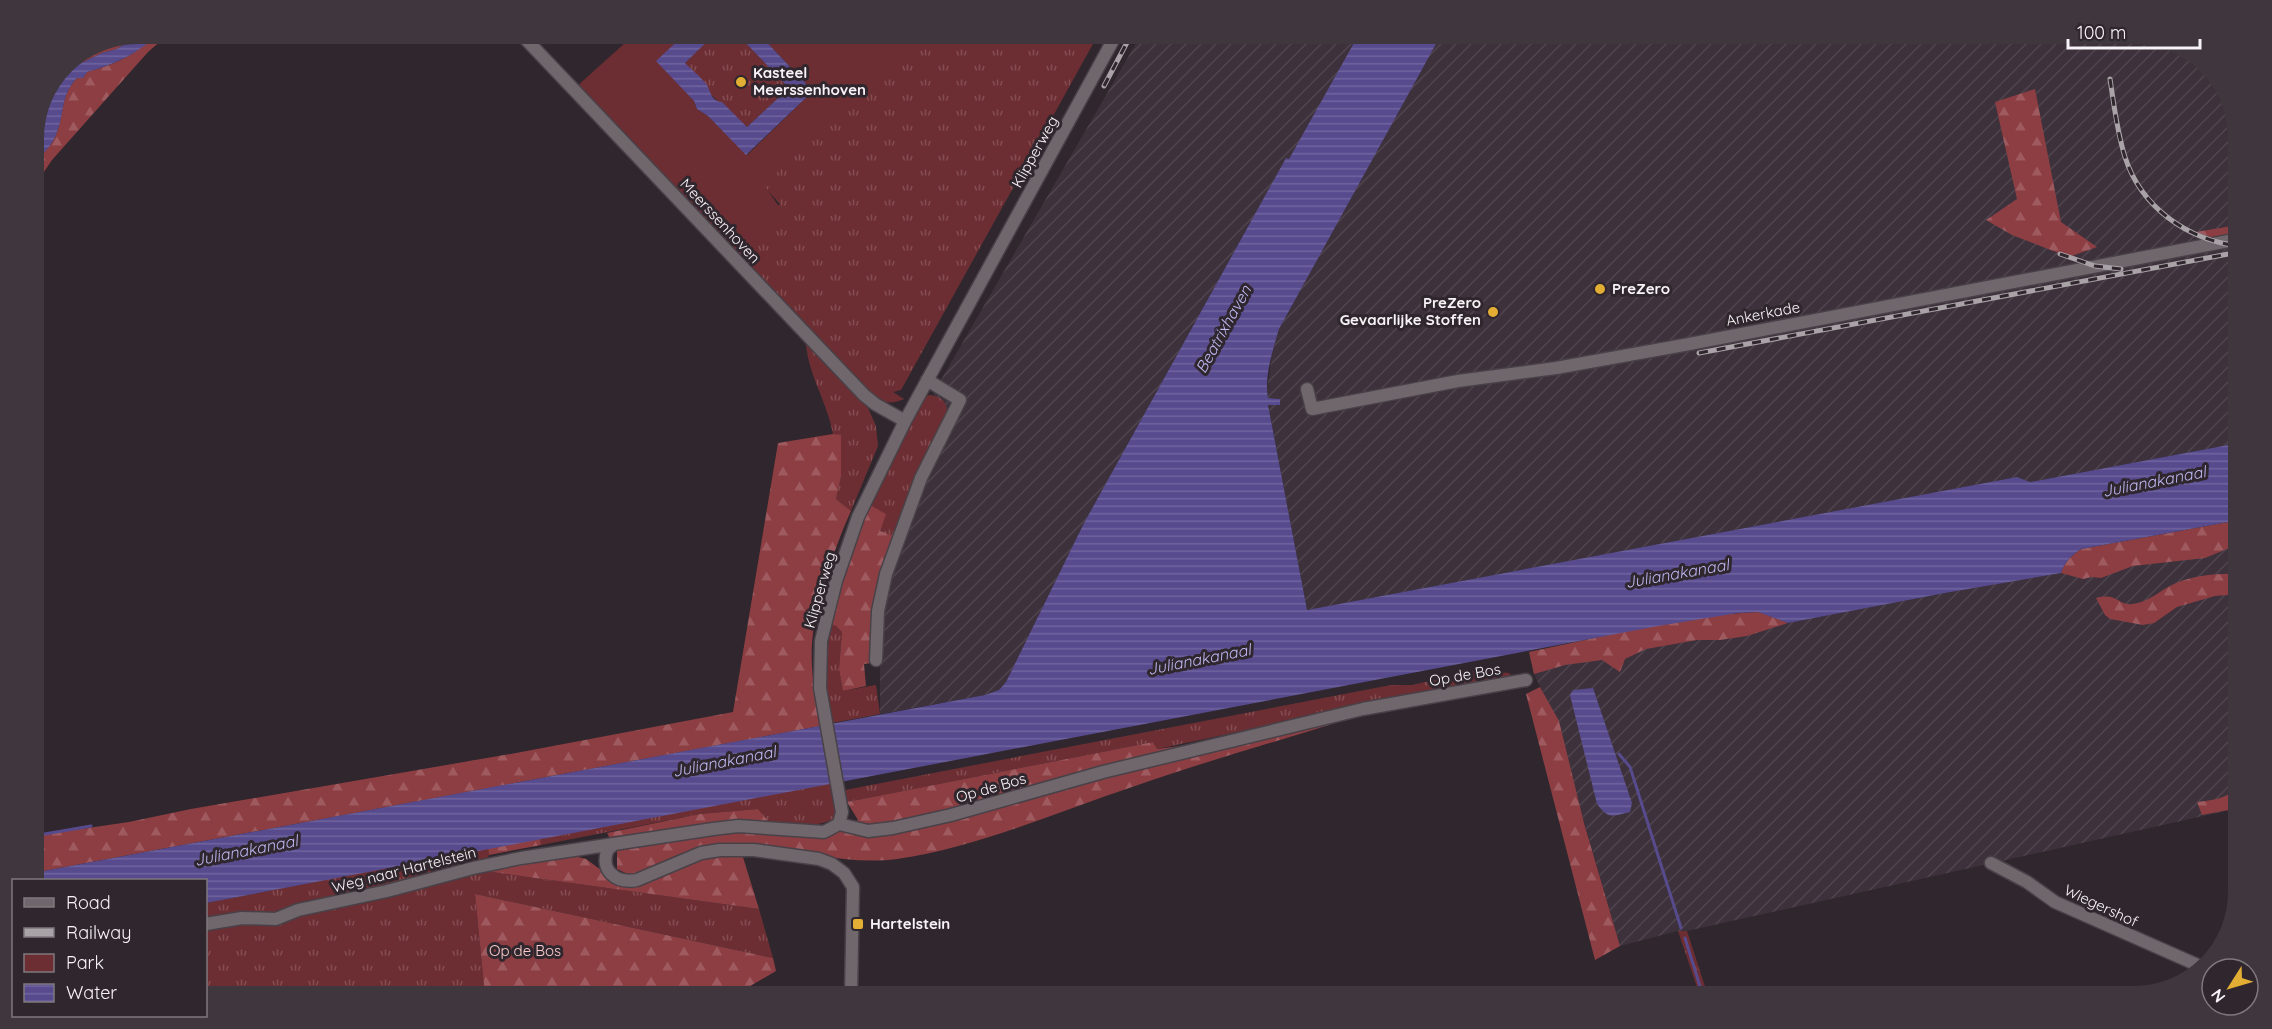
<svg xmlns="http://www.w3.org/2000/svg" width="2272" height="1029" viewBox="0 0 2272 1029" font-family="Quicksand,sans-serif">
<style>
.industrial{fill:url(#industrial-furrows)}
.grass{fill:url(#grass-tufts)}
.forest{fill:url(#forest-firs)}
.park{fill:#6d2e33}
.water{fill:url(#water-rules)}
.lines{fill:none;stroke-linecap:round;stroke-linejoin:round}
.stream{stroke:#574b8e;stroke-width:3}
.minor-casing{stroke:#484248;stroke-width:15}
.minor{stroke:#70676d;stroke-width:12}
.rail-casing{stroke:#a9a2a7;stroke-width:5}
.rail{stroke:#2f272d;stroke-width:3;stroke-dasharray:9;stroke-linecap:butt}
.poi-dot{fill:#e2af34;stroke:#2f272d;stroke-width:2}
.labels{text-anchor:middle;stroke-width:6;stroke-linejoin:round;paint-order:stroke}
.poi-label{font-size:15px;font-weight:bold;fill:#f8f3f7;stroke:#2f272d;text-anchor:start}
.street-label{font-size:15px;fill:#f8f3f7;stroke:#2f272d}
.park-label{font-size:15px;fill:#fbcbcb;stroke:#2f272d}
.water-label{font-size:16px;font-style:italic;fill:#bfb9f4;stroke:#2f272d}
</style>
<defs>
<pattern id="industrial-furrows" width="10" height="10" patternUnits="userSpaceOnUse" patternTransform="scale(1.5)"><rect width="10" height="10" fill="#3d313b"/><path d="M-1 1l2-2M0 10L10 0M9 11l2-2" fill="none" stroke="#50454e"/></pattern>
<pattern id="grass-tufts" width="24" height="20" patternUnits="userSpaceOnUse" patternTransform="scale(1.5)"><rect width="24" height="20" fill="#6d2e33"/><path d="M3 7l-1-3M5 7V3M7 7l1-3M15 17l-1-3M17 17v-4M19 17l1-3" fill="none" stroke="#834d51"/></pattern>
<pattern id="forest-firs" width="22" height="20" patternUnits="userSpaceOnUse" patternTransform="scale(1.5)"><rect width="22" height="20" fill="#8d3e43"/><path d="M5 1l3.5 6h-7zM16 11l3.5 6h-7z" fill="#9e5a5f"/></pattern>
<pattern id="water-rules" width="6" height="5" patternUnits="userSpaceOnUse" patternTransform="scale(1.5)"><rect width="6" height="5" fill="#574b8e"/><path d="M0 2.5h6" fill="none" stroke="#70659f"/></pattern>
</defs>
<rect width="100%" height="100%" fill="#2f272d"/>
<!-- industrial -->
<path class="industrial" d="M1142 33H2134L2175 41 2221 79 2239 131V443L2030 482 2017 477 1307 610 1268 405 1280 399 1268 398 1267 391 1272 354 1279 329 1316 261 1250 223 1084 523 1006 682 999 690 985 695 880 714V614L930 418 934 392Z
M2239 520V808L1687 931H1678L1620 946 1551 708 1534 674 1529 652 1574 643 1788 623 1945 593 2061 573 2064 564Z"/>
<!-- grass -->
<path class="grass" d="M716 33H736L789 88 747 127 710 94 685 63Z
M907 33H1099L901 390 893 392 904 399C893 404 887 403 876 399L732 252 780 204 758 180Z
M806 344 868 408 876 426 878 446 851 511 836 499 841 477V436L833 434C827 401 809 377 806 344Z
M929 395C940 396 948 401 947 414L895 536 879 531 868 504 884 469 925 397Z
M830 624 836 626 842 632 839 669 843 691 876 685 880 714 832 723 825 682Z
M1478 670 1509 673 1513 677 1328 713 1157 749 1153 742 847 802 845 790 1391 685H1412Z
M831 783 838 817C817 829 792 824 769 822L758 809 700 814 541 845 540 838Z
M488 848 489 855 484 871 759 909 773 958 475 894 485 996H206V903Z
M1678 931H1687L1708 996H1700Z"/>
<!-- forest -->
<path class="forest" d="M139 33 117 49 102 53 59 74C72 45 110 39 139 33Z
M159 33H170L148 52 52 160 33 188V163C43 154 53 144 57 132 65 111 60 96 77 78H83L87 72C119 63 134 55 159 33Z
M2035 89 2061 222 2097 247 2069 257 2012 235 1986 220 2017 199 1995 102Z
M2238 225 2235 235 2217 239 2196 232Z
M833 434 841 435V477L836 499 851 511C835 545 815 607 812 643 810 672 816 698 820 726L33 873V836L129 822 191 809 516 753 733 712 778 443Z
M868 504 886 514 880 531 895 536 872 663 864 664 866 686 843 691 839 669 842 632 836 626 830 624 848 557Z
M2239 520V544L2205 558 2133 566 2101 578 2092 577 2083 579 2061 573C2065 561 2071 556 2081 549Z
M2239 574V594L2215 596 2177 607 2154 623 2143 625 2110 619 2105 615 2096 598C2118 592 2118 606 2132 604 2148 603 2160 590 2174 584 2193 575 2219 573 2239 574Z
M1759 612 1788 623 1747 636 1720 640H1697L1646 649 1625 659 1620 672 1602 660 1565 665 1534 674 1529 652C1604 637 1683 615 1759 612Z
M1540 687 1559 721 1584 823 1620 946 1595 960 1526 694Z
M1351 718C1279 741 1206 761 1135 786 1056 812 980 847 897 859 835 867 780 841 718 845 697 847 680 853 662 862 653 867 644 875 633 875 628 875 622 871 617 869V851L607 833 700 814 758 809 769 822 827 837 858 820 847 802 1153 742 1157 749 1276 733Z
M2237 785H2239V808L2202 815 2197 802C2212 800 2230 799 2237 785Z
M540 838 541 845 489 855 488 848Z
M742 854 759 909 484 871 570 855 586 859 616 881 711 856Z
M475 894 773 958 776 971 733 996H485Z"/>
<!-- park -->
<path class="park" d="M636 33H686L657 61 694 101 697 109 708 116 747 155 813 91 758 33H918L764 185 780 208 736 255 575 88Z"/>
<!-- water -->
<path class="water" d="M139 33H159C138 54 115 64 87 72L83 78H77C60 96 65 112 57 132 53 145 43 154 33 163V132L59 74 102 53 117 49Z
M686 33H716L685 63C692 70 701 77 707 85 711 92 711 101 722 102L747 127 789 88 736 33H758L813 91 746 155 708 116 697 109 694 101 656 61Z
M1357 33H1442L1279 329C1273 350 1264 376 1268 398L1280 399V405H1268L1307 610 2017 477 2030 482 2239 443V520L2081 549C2071 556 2065 561 2061 573L1945 593 1788 623 1758 612 1738 613 1658 626 206 903V880H33V873L985 695 999 690 1006 682 1084 523 1286 158 1289 159 1359 34Z
M1593 688 1632 803 1630 812C1612 816 1609 820 1597 804L1570 695 1573 690Z"/>
<g class="lines">
<!-- stream -->
<path class="stream" d="M1619 754 1630 767 1681 928
M33 836 91 826
M1685 938 1703 996"/>
<!-- minor casing -->
<g class="minor-casing">
<path id="minor" d="M520 33 864 395 875 404 905 421
M1307 389 1312 409 1458 381 1556 368 1684 345 2239 239
M876 660 878 611 886 574 921 478 960 400 927 380
M839 824 842 812 820 688 821 641 836 581 858 517 905 421 1117 33
M612 846 608 849C599 870 616 884 637 880L701 853 720 850H754L819 859 832 864 844 873 853 887 851 996
M1991 863 2027 882 2055 902 2202 967
M206 924 242 918 276 919 298 910 387 891 473 868 521 858 713 829 738 826 824 832 839 824 868 831 893 828 951 815 1103 772 1363 709 1526 680"/>
</g>
<!-- minor -->
<use href="#minor" class="minor"/>
<!-- rail casing -->
<g class="rail-casing">
<path id="rail" d="M2110 79C2114 105 2117 132 2125 157 2141 207 2187 240 2239 246
M1104 86 1132 33
M2060 254 2095 266 2121 269
M1699 353 2239 252"/>
</g>
<!-- rail -->
<use href="#rail" class="rail"/>
</g>
<!-- markers -->
<g class="poi-dot">
<circle cx="741" cy="82" r="6"/>
<circle cx="1600" cy="289" r="6"/>
<circle cx="1493" cy="312" r="6"/>
<rect x="852" y="918" width="12" height="12" rx="3"/>
</g>
<g class="labels">
<!-- poi labels -->
<g class="poi-label">
<text x="753" y="78">Kasteel<tspan x="753" dy="17">Meerssenhoven</tspan></text>
<text x="1612" y="294">PreZero</text>
<text x="1481" y="308" text-anchor="end">PreZero<tspan x="1481" dy="17">Gevaarlijke Stoffen</tspan></text>
<text x="870" y="929">Hartelstein</text>
</g>
<!-- street labels -->
<g class="street-label">
<text transform="translate(1035 152) rotate(-61)" y="5">Klipperweg</text>
<text transform="translate(720 221) rotate(47)" y="5">Meerssenhoven</text>
<text transform="translate(1763 314) rotate(-11)" y="5">Ankerkade</text>
<text transform="translate(820 590) rotate(-74)" y="5">Klipperweg</text>
<text transform="translate(1465 675) rotate(-10)" y="5">Op de Bos</text>
<text transform="translate(991 788) rotate(-16)" y="5">Op de Bos</text>
<text transform="translate(404 870) rotate(-14)" y="5">Weg naar Hartelstein</text>
<text transform="translate(2101 906) rotate(25)" y="5">Wiegershof</text>
</g>
<!-- park labels -->
<g class="park-label">
<text x="525" y="956">Op de Bos</text>
</g>
<!-- water labels -->
<g class="water-label">
<text transform="translate(1223 329) rotate(-61)" y="6">Beatrixhaven</text>
<text transform="translate(2154 481) rotate(-11)" y="6">Julianakanaal</text>
<text transform="translate(1677 573) rotate(-10)" y="6">Julianakanaal</text>
<text transform="translate(1199 659) rotate(-11)" y="6">Julianakanaal</text>
<text transform="translate(724 761) rotate(-11)" y="6">Julianakanaal</text>
<text transform="translate(246 850) rotate(-11)" y="6">Julianakanaal</text>
</g>
</g>
<!-- crop -->
<path d="M0 0H2272V1029H0ZM138 44H2134A94 94 0 0 1 2228 138V892A94 94 0 0 1 2134 986H138A94 94 0 0 1 44 892V138A94 94 0 0 1 138 44Z" fill="#3f373d" fill-rule="evenodd"/>
<!-- legend -->
<rect x="12" y="879" width="195" height="138" fill="#2f272d" stroke="#7f797e" stroke-width="1.5"/>
<rect x="24" y="898" width="30" height="9" fill="#70676d" stroke="#7f797e" stroke-width="1.5"/>
<text x="66" y="909" font-size="18" fill="#f8f3f7">Road</text>
<rect x="24" y="928" width="30" height="9" fill="#a9a2a7" stroke="#7f797e" stroke-width="1.5"/>
<text x="66" y="939" font-size="18" fill="#f8f3f7">Railway</text>
<rect x="24" y="954" width="30" height="18" fill="#6d2e33" stroke="#7f797e" stroke-width="1.5"/>
<text x="66" y="969" font-size="18" fill="#f8f3f7">Park</text>
<rect x="24" y="984" width="30" height="18" fill="url(#water-rules)" stroke="#7f797e" stroke-width="1.5"/>
<text x="66" y="999" font-size="18" fill="#f8f3f7">Water</text>
<!-- north arrow -->
<g transform="translate(2230 987) rotate(233)"><circle r="28" fill="#2f272d" stroke="#7f797e" stroke-width="1.5"/>
<path d="M0-4.5L10 22L0 15L-10 22Z" fill="#e2af34"/>
<text y="-9" font-size="16" font-weight="bold" text-anchor="middle" fill="#f8f3f7">N</text>
</g>
<!-- scale -->
<path d="M2068 39v9h132v-9" fill="none" stroke="#f8f3f7" stroke-width="3"/>
<text x="2077" y="39" font-size="18" fill="#f8f3f7" stroke="#2f272d" stroke-width="4.5" paint-order="stroke">100 m</text>
</svg>
